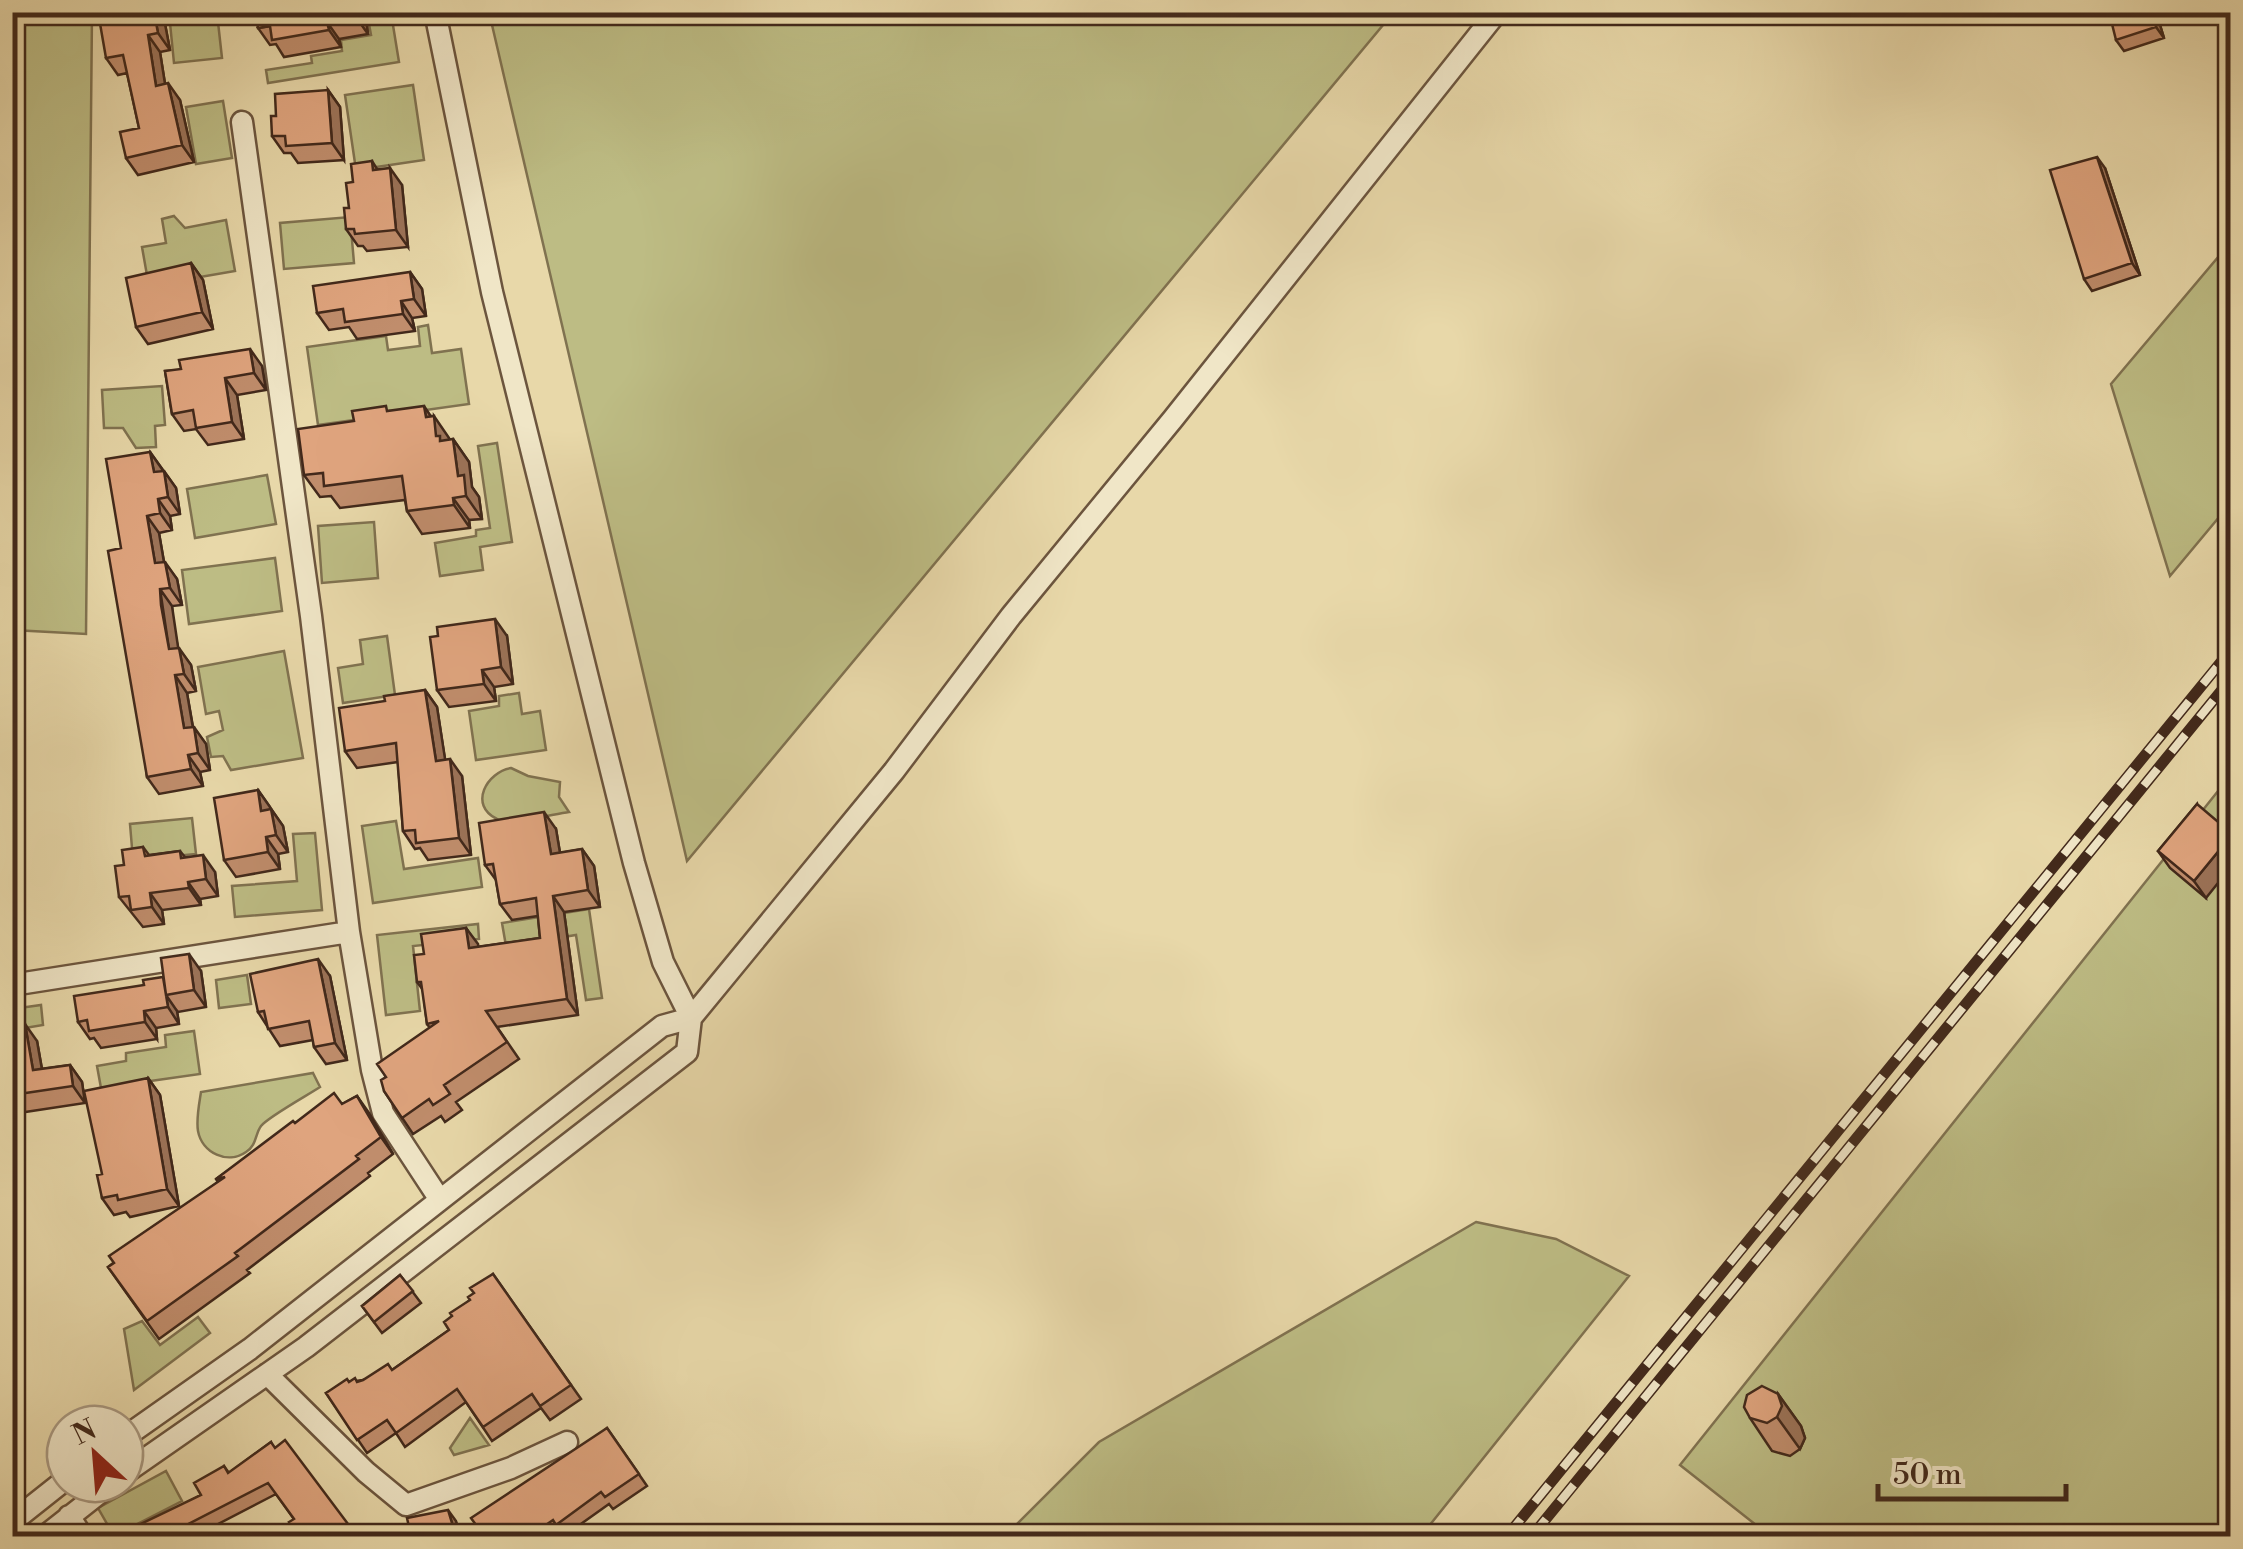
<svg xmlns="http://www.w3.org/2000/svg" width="2243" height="1549" viewBox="0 0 2243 1549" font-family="'Libre Bodoni',serif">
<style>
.green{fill:#bdbc84;stroke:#807250;stroke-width:2.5}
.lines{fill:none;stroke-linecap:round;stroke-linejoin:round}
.minor-casing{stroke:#6c553e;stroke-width:25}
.minor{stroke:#f0e6c7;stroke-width:20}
.rail-casing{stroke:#42291b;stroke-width:11}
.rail{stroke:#f0e6c7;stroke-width:8;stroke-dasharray:22;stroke-linecap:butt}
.wall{fill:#c08d6c;stroke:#42291b;stroke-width:2.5}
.shaded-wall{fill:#9c7358;stroke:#42291b;stroke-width:2.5}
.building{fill:#dfa47e;stroke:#42291b;stroke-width:2.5}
</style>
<rect width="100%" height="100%" fill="#e8d8a9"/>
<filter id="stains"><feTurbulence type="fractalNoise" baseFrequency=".002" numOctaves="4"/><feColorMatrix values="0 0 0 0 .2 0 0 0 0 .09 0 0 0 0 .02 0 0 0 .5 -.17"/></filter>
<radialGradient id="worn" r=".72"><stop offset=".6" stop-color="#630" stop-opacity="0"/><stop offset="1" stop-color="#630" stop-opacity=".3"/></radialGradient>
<!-- green -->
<path class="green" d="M489 12H1393V13L687 861Z
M12 13H92L86 634 13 630Z
M169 13H217L222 58 174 63Z
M367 13H391L399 62 268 83 266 70 312 63 311 56 342 51 341 40 371 35Z
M413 85 424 160 356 170 345 95Z
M223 101 232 158 196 164 186 107Z
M174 216 185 228 226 220 235 271 177 281H148L142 247 166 243 162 219Z
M350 217 354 263 284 269 280 223Z
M2230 243V504L2170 576 2111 384Z
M428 325 432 353 461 349 469 404 318 425 307 347 386 336 388 350 420 346 418 327Z
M162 386 165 425 155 426 156 447 136 448 123 428H104L102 390Z
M497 443 512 542 480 547 483 570 440 576 435 543 476 536V530L490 528 478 446Z
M267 475 276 524 195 538 187 489Z
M374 522 378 578 322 583 318 526Z
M275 558 282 611 189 624 182 570Z
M387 636 395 695 343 703 338 668 363 664 360 640Z
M284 651 303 758 231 770 223 756 211 757 207 737 223 730 219 711 206 714 198 667Z
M519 693 522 714 540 711 546 750 476 760 469 711 499 706V696Z
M511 768 528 776 560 782 559 797 569 812C553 814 510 826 497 819 468 805 487 772 511 768Z
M2230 776V1536H1770L1680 1465Z
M192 818 196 854 133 860 130 824Z
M396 821 404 869 478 858 482 887 373 903 362 826Z
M315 833 322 910 235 917 232 886 297 881 293 834Z
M589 909 602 998 586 1000 576 935 506 946 502 923Z
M478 924 479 939 413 946 420 1011 386 1015 377 935Z
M247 975 251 1004 219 1008 216 980Z
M41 1005 43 1025 13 1030 12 1009Z
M194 1031 200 1074 101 1088 97 1066 126 1061V1053L166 1047 165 1035Z
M313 1073 320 1087C308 1095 268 1117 261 1126 255 1134 257 1145 246 1152 228 1165 202 1153 198 1131 196 1119 199 1105 201 1092Z
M1476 1222 1556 1239 1629 1276 1421 1536H1005L1099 1442Z
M198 1317 210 1333 134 1390 124 1329 142 1321 160 1345Z
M470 1418 489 1445 454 1455 450 1448Z
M166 1471 182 1501 114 1536 98 1508Z"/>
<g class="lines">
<!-- minor casing -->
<g class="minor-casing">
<path id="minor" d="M242 122 311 616 349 932
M12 985 349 932 372 1070 383 1113 440 1200
M267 1374 366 1472 406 1505 511 1468 567 1442
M125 1437 250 1349 662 1026 691 1018 894 771 1011 616 1173 419 1497 12
M125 1473 306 1347 687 1052 691 1018 663 962 634 863 492 292 435 12
M69 1516 82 1536
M12 1522 65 1480
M45 1536 111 1484"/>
</g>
<!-- minor -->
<use href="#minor" class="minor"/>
<!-- rail casing -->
<g class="rail-casing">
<path id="rail" d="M1507 1536 2230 651
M1532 1536 2230 680"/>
</g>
<!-- rail -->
<use href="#rail" class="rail"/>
</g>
<!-- wall -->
<path class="wall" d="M365 12 368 34 339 39 341 47 284 57 276 44 270 45 258 28Z
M2156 12 2164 38 2124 51 2116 40Z
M165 24 170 50 160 52 165 84 180 100 194 162 138 175 126 158 139 128 127 73 118 75 106 58Z
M328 90 340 107 344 160 298 163 291 153H284L272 136 276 116Z
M372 161 377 169 402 185 408 247 367 251 363 246H358L346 229 353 182Z
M2105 168 2140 275 2092 291 2084 279Z
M191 263 203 280 213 329 148 344 136 327Z
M410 272 422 289 426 316 412 318 415 331 357 339 349 327 329 330 317 313Z
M262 366 266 390 237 395 244 439 208 445 196 429 184 431 172 414 165 371Z
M389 411 431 416 450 440 453 439 469 462 472 487 479 497 482 519 469 520 470 528 422 534 407 511 405 500 340 508 331 496 320 497 304 475 354 421Z
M150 452 176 488 180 514 170 516 172 530 159 533 164 562 177 579 182 605 172 606 173 622 178 648 191 665 196 691 187 693 193 727 206 744 210 770 200 772 203 786 159 794 147 777 121 548Z
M507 636 513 684 494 687 496 701 449 707 437 690Z
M425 690 437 707 445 760 462 776 471 855 428 860 420 848 415 849 403 831 398 762 357 768 345 751 385 701Z
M258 790 283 826 288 852 278 854 280 869 236 877 224 860Z
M2197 804 2206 898 2170 868 2158 851Z
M556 829 560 853 582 849 594 866 600 907 564 912 578 1015 497 1027 519 1059 456 1102 462 1110 445 1122 441 1116 413 1134 384 1091 386 1077 430 1028 427 1024 423 990 417 982 424 954 466 928 478 947 540 938 538 916 512 920 500 904 496 880 485 865Z
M143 847 149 855 180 851 185 857 215 872 218 896 200 899 201 905 162 910 164 924 143 927 119 897 124 865Z
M201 971 206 1007 178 1012 177 1011 179 1024 156 1028 157 1039 101 1048 94 1038 90 1039 78 1022 144 985Z
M330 976 347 1060 326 1064 314 1047 313 1040 280 1046 258 1012Z
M12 1026 37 1041 42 1069 70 1065 82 1082 85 1103 12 1114Z
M148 1078 160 1095 179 1206 130 1217 126 1212 114 1215 102 1198V1174Z
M357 1096 393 1154 368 1173 370 1176 247 1270 250 1273 159 1339 108 1267 218 1182 216 1179 295 1123 342 1104Z
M493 1274 581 1399 550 1420 541 1408 492 1441 466 1402 405 1447 396 1433 367 1453 326 1393 349 1382 363 1380 392 1370 449 1330 452 1316 470 1300 474 1293Z
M400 1275 421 1303 382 1333 362 1306Z
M1778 1394 1801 1426 1805 1438 1800 1449 1790 1456 1772 1451 1750 1418Z
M607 1428 647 1486 613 1509 609 1504 564 1536 561 1532 554 1536H484Z
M271 1442 294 1519 276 1494 195 1536H124L201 1495 224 1466 229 1473Z"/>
<!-- shaded-wall -->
<path class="shaded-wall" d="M154 12H157L165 24 170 50 158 33Z
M356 12H365L368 34 356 17Z
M2152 12H2156L2164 38 2156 27Z
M327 22 339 39 341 47 329 30Z
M148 35 160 52 168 103 156 86Z
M168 83 180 100 194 162 182 145Z
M328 90 340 107 344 160 332 143Z
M2097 157 2105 168 2140 275 2132 263Z
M390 168 402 185 408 247 396 230Z
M191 263 203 280 213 329 202 312Z
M410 272 422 289 426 316 414 299Z
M401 301 412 318 415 331 403 314Z
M250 349 262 366 266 390 254 373Z
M225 378 237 395 244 439 232 422Z
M424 406 434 421V416L449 438 451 453 436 436 426 417Z
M453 439 469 462 472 487 479 497 482 519 466 496 458 476Z
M150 452 162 469 166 489 154 472Z
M164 471 176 488 180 514 168 497Z
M453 498 469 520 470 528 454 505Z
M158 499 170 516 172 530 160 513Z
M147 516 159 533 167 580 155 563Z
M165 562 177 579 182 605 170 588Z
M160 589 172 606 181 667 169 649Z
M495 619 507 636 513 684 501 667Z
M179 648 191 665 196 691 184 674Z
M482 670 494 687 496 701 484 684Z
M175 675 187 693 196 746 184 728Z
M425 690 437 707 448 778 436 761Z
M194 727 206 744 210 770 198 753Z
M188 755 200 772 203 786 191 769Z
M450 759 462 776 471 855 459 838Z
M258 790 270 807 273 828 261 811Z
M271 809 283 826 288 852 276 835Z
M544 812 556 829 563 871 551 854Z
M266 837 278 854 280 869 268 852Z
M2230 837V868L2206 898 2194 881Z
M582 849 594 866 600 907 588 890Z
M203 855 215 872 218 896 206 879Z
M188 882 200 899 201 905 189 888Z
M150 893 162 910 164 924 152 907Z
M553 896 564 912 578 1015 567 999Z
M466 928 478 944 480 965 469 948Z
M189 954 201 971 206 1007 194 990Z
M318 959 330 976 347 1060 335 1043Z
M166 995 177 1011 179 1024 168 1007Z
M144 1011 156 1028 157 1039 145 1022Z
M25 1024 37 1041 45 1087 33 1070Z
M70 1065 82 1082 85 1103 73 1086Z
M148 1078 160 1095 179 1206 167 1189Z
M357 1096 369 1113 393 1154 381 1137Z
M1778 1394 1801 1426 1805 1438 1800 1449 1777 1417Z
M448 1510 456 1521 461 1536H456Z"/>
<!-- building -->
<path class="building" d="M98 12H154L158 33 148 35 156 86 168 83 182 145 126 158 120 132 139 128 123 55 106 58Z
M255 12H356V17L327 22 329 30 272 40 270 26 258 28Z
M2109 12H2152L2156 27 2116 40Z
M328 90 332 143 286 146 285 136H272L271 116H276L275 94Z
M2097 157 2132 263 2084 279 2050 170Z
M372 161 373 170 390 168 396 230 355 234 354 229H346L344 208H349L346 183 353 182 351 164Z
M191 263 202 312 136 327 126 278Z
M410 272 414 299 401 301 403 314 345 322 343 309 317 313 313 286Z
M250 349 254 373 225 378 232 422 196 428 193 410 172 414 165 371 181 369 179 360Z
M386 406 387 411 424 406 426 417 434 416 436 436H440V441L453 439 458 476 464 475 466 496 453 498 454 505 407 511 402 476 324 486 323 473 304 475 298 429 354 421 352 411Z
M150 452 154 472 164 471 168 497 158 499 160 513 147 516 155 563 165 562 170 588 160 589 161 605 169 649 179 648 184 674 175 675 184 728 194 727 198 753 188 755 191 769 147 777 108 551 121 548 106 459Z
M495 619 501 667 482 670 484 684 437 690 430 637 438 636 437 627Z
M425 690 436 761 450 759 459 838 416 843 415 830 403 831 396 743 345 751 339 708 385 701 384 696Z
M258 790 261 811 271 809 276 835 266 837 268 852 224 860 214 798Z
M2197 804 2230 832V837L2194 881 2158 851Z
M544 812 551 854 582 849 588 890 553 896 567 999 486 1011 507 1042 444 1085 450 1094 433 1105 429 1099 402 1118 384 1091 381 1080 386 1077 377 1064 439 1021 427 1024 421 982H417L414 955 424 954 421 934 466 928 469 948 540 938 536 898 500 904 493 864 485 865 479 823Z
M143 847 145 856 180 851 181 858 203 855 206 879 188 882 189 888 150 893 152 907 131 910 129 896 119 897 115 866 124 865 122 850Z
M189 954 194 990 166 995 161 958Z
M318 959 335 1043 314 1047 309 1021 268 1029 264 1011 258 1012 250 974Z
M163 977 168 1007 144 1011 145 1022 89 1031 87 1020 78 1022 74 996 144 985 143 980Z
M25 1024 33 1070 70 1065 73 1086 12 1095V1026Z
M148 1078 167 1189 118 1200 117 1195 102 1198 97 1175 102 1174 84 1091Z
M334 1093 342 1104 357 1096 381 1137 356 1156 359 1159 235 1253 238 1256 147 1321 108 1267 114 1263 109 1256 225 1177 216 1179 293 1121 295 1123Z
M493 1274 571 1385 540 1406 532 1394 483 1427 457 1389 396 1433 387 1420 357 1440 326 1393 347 1379 349 1382 355 1378 357 1382 363 1380 388 1364 392 1370 449 1330 444 1322 452 1316 450 1313 470 1300 468 1297 474 1293 470 1288Z
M400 1275 413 1291 374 1322 362 1306Z
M1762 1386 1778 1394 1782 1406 1777 1417 1767 1423 1750 1418 1744 1407 1747 1395Z
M607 1428 639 1474 605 1497 601 1492 556 1525 553 1520 530 1536H484L471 1518Z
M285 1440 357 1536H300L289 1522 294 1519 268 1483 165 1536H124L122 1533 201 1495 194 1483 224 1466 228 1473 271 1442 275 1448Z
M448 1510 456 1536H411L407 1518Z"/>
<!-- margin -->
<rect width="2243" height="1549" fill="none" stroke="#e8d8a9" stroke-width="50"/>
<rect x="15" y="15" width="2213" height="1519" fill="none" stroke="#42291b" stroke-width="5"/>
<rect x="25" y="25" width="2193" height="1499" fill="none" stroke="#42291b" stroke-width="2.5"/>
<!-- north arrow -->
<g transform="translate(95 1454) rotate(334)"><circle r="48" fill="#f0e6c7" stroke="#aa9a82" stroke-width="2.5"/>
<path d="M0-8L18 38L0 25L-18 38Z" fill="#8f2418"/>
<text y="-15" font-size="28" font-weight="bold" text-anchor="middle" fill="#42291b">N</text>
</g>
<!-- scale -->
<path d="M1878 1484v15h188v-15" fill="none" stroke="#42291b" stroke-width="5"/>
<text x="1893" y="1484" font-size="30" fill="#42291b" stroke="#f0e6c7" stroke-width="8" paint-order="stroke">50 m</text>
<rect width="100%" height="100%" filter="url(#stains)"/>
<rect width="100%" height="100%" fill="url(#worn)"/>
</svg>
